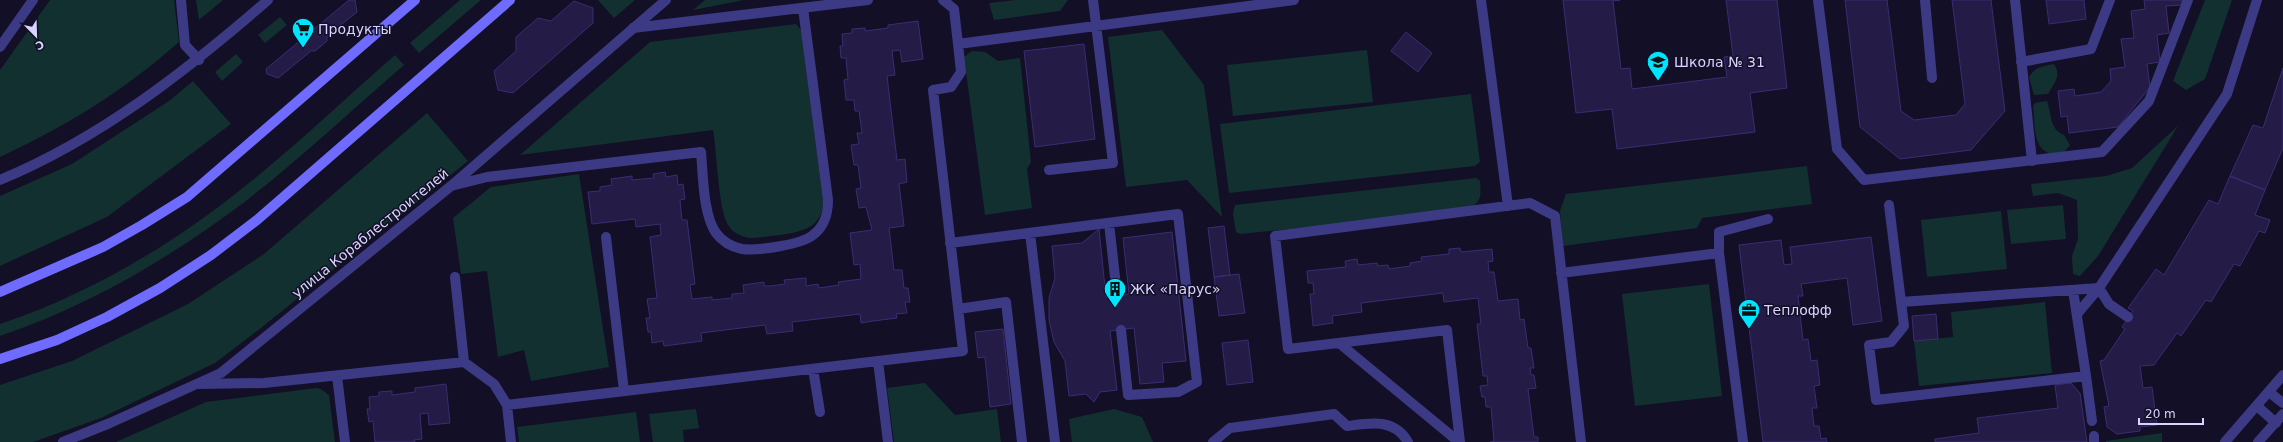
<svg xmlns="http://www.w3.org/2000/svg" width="2283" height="442" viewBox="0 0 2283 442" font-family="'DejaVu Sans',sans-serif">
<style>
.green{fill:#12302f}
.building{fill:#241b47;stroke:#3b2d73}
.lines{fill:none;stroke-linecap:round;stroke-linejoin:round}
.service{stroke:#3d3a85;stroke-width:10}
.minor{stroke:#3d3a85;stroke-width:10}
.tertiary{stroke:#3d3a85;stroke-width:10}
.secondary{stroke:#6f6bff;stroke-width:10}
.labels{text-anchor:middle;stroke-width:3;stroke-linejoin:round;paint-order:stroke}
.poi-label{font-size:14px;fill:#d9d4ff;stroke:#130f26;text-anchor:start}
.street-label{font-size:14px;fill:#d9d4ff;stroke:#130f26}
</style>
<rect width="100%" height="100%" fill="#130f26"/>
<!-- green -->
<path class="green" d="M50 0H174L179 42C121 93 70 124 0 157V70Z
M196 0H223L199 20Z
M460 0H481L419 53 410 43Z
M598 0H635L614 18Z
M705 0H744L693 10Z
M1016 0H1068L1060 11 994 20 989 3Z
M2205 0H2232L2205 79 2186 90 2173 81Z
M280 17 287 25 265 43 258 35Z
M796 24 801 30 823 200C824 227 803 232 780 235 770 236 759 238 749 238 740 236 733 233 728 225 718 208 717 152 713 130L520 155 650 42Z
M1162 30 1204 85 1222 217 1187 180 1126 187 1108 37Z
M1367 50 1373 102 1233 116 1227 65Z
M972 51 985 52 998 61 1020 58 1031 162 1027 169 1032 208 985 215 964 57Z
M236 54 243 62 222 81 215 72Z
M395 55 404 65C347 114 292 167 231 212 160 264 83 308 0 336V324C66 302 131 268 189 228 262 178 328 114 395 55Z
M2054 64C2062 76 2054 83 2048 94L2034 95 2029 77C2035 67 2043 66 2054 64Z
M193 81 231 124 107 217 0 266V196L72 164 169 101Z
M1471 94 1480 162 1475 166 1229 193 1220 124Z
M2047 101C2052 114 2049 129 2064 135L2070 145 2062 155C2031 156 2036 129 2033 106L2035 103Z
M427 113 468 161 261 328 215 363 101 418 33 442H0V385L72 361 188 304 264 254Z
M2178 126 2098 256 2080 276 2073 274 2072 256 2078 239 2077 200 2058 193 2033 196 2031 184 2106 176 2132 168Z
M1807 166 1812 204 1702 218 1697 228 1563 246 1560 211 1566 194Z
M579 174 609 367 531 381 524 350 498 357 487 271 461 274 453 218 491 187Z
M1476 178 1480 181C1481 198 1482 202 1465 211L1240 234 1236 232 1233 214 1235 205Z
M2063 205 2066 239 2011 244 2007 210Z
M2001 211 2007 269 1927 277 1921 220Z
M1709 284 1722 396 1635 406 1622 294Z
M2045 302 2052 373 1919 386 1914 341 1953 337 1951 312Z
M925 383 955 415 997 409 1001 442H894L887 388Z
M316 388 321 389 329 395 335 442H116L206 402Z
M696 409 699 428 683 430 684 442H653L649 414Z
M1114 409 1142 417 1153 442H1072L1069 419Z
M636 412 640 442H519L517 427Z
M2162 433V442H2106V441Z"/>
<!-- building -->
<path class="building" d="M349 0H355L357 12 327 36V41L315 51H311L278 78 267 74 266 69Z
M1563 0H1620L1613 1 1621 69 1630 68 1632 89 1727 77 1724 57 1733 56 1726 0H1777L1787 88 1750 93 1755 132 1617 149 1612 109 1576 113Z
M1845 0H1887L1901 111 1914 120 1956 115 1965 104 1952 0H1991L2005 111 1971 150 1900 159 1860 127Z
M2046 0H2084L2086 19 2049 24Z
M2144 0H2182V5L2166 6 2169 33 2157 35 2160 62 2147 64 2150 87 2118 127 2069 133 2067 116 2061 117 2058 91 2074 89 2075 96 2101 92 2111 81 2110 69 2125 67 2121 39 2134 38 2131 11 2145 9Z
M574 1 593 8V23L513 93 498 90 494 71 516 51V37L538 18 551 21Z
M918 21 923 59 902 62 900 50 892 51 895 75 887 76 897 160 905 159 907 182 899 184 904 226 889 228 894 270H902L904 288H908L910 302H905L907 313 896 314 897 318 873 321 861 323 860 314 792 322 793 331 767 334 765 325 701 333 702 341 664 346 663 341 652 343 651 332H648L646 318H650L647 299 657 298 650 237 661 235 660 224 636 227 635 219 592 224 588 192 600 191V187L612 185 611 179 632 176V180L654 178 653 174 665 172 666 177 677 175 678 185 683 184 685 199 680 200 682 220H687L695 284 690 285 692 299 712 297V300L732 298V294L744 293 743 285 764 282V286H771L785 284 784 280 806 278V286L818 284 819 288 839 285 838 282 861 279 860 264 854 265 850 233 872 230 866 207 859 208 856 189 861 188 858 165H854L851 145 859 144 857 133H862L859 111H855L854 100H846L844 80 848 79 846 58H841L840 46H843L842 34 852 33V29L865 28V31L888 28V25Z
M1406 32 1432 53 1418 72 1391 51Z
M1084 44 1095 139 1035 147 1024 51Z
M2283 68V148L2265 190 2230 176 2253 125 2263 128Z
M2230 176 2265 190 2255 215 2270 220 2265 233 2259 231 2240 266 2234 264 2211 302 2206 300 2181 336 2177 333 2154 365 2140 366 2143 388 2152 387 2157 425 2140 427V431L2117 434 2107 427 2104 407 2109 406 2100 361 2104 360 2125 329 2122 327 2133 311 2128 308 2156 269 2164 275 2209 200 2218 204Z
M1224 226 1230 275 1214 277 1208 228Z
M1099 229 1106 297 1129 294 1123 238 1172 232 1186 361 1162 363 1164 382 1140 384 1134 328 1110 331 1117 390 1100 392 1094 402 1086 394 1069 396 1065 361 1054 342 1049 320V298L1055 278 1052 246 1082 243Z
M1871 237 1882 321 1853 325 1847 278 1801 284 1803 296H1798L1803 340 1808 339 1811 361 1817 360 1820 385 1814 386 1817 408H1812L1814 426H1819L1821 439 1826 438 1827 442H1763L1739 245 1781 240 1784 265 1792 264 1790 247Z
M1460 248 1461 252 1492 249 1493 261 1488 262 1489 272H1494L1498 301 1518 299 1520 320 1524 319 1528 348H1531L1534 368H1530L1531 375H1534L1536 388 1528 389 1534 437H1538V442H1490L1494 441 1491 407H1486L1485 397H1482L1480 386 1488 385 1487 376H1483L1477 324H1481L1478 298 1444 302 1443 293 1361 303 1362 312 1332 316 1333 323 1313 326 1310 294H1314L1313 283H1308L1307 271 1346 267 1345 261 1357 259 1358 265 1377 263 1378 266 1388 265 1389 269 1410 266V263L1422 261 1421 257 1449 254V249Z
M1239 274 1245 313 1219 316 1214 277Z
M1936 314 1938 339 1914 341 1912 316Z
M1003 329 1011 404 990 407 985 357 978 358 975 332Z
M1248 340 1253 382 1227 385 1222 343Z
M2071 383 2080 393 2087 442H1935V439L1979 433 1977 418 2058 408 2055 385Z
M446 384 450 423 429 425 428 413 420 414 422 439 414 440 415 442H375L373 421 369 422 367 409H370L369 397 379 396V392L392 391V395L415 392V388Z"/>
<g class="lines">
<!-- service -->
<path class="service" d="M181 0 185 45 199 60
M943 0 954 9 958 44 1294 0
M1481 0 1508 206
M1818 0 1837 149 1864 180 2102 152 2149 101 2188 0
M1925 0 1932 78
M2015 0 2032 161
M633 28 868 0
M0 47 33 0
M2021 62 2091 49 2110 0
M1049 170 1113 163 1093 0
M451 186 487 177 701 152C703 174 703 215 716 233 722 241 732 247 742 249 757 251 801 245 813 235 825 226 828 214 828 200L803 8
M1889 205 1904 326 1891 342 1869 345 1876 400 2086 376 2073 290
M1109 223 1117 295
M1030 233 1055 442
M606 237 624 391
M950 243 1178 214 1197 382 1178 392 1128 395 1121 330
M1561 273 1719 253
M455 277 464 362
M1901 302 2099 288 2109 304 2128 317
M958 309 1006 302 1022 442
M2077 314 2099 288 2227 94 2257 0
M1339 343 1459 442
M878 361 963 351 933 90 951 87 961 72 958 44
M813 369 820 412
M337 376 345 442
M2086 376 2092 421
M198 384 264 383 464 362 494 384 507 405 511 442
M2269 392 2283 403
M507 405 878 361 888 442
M2257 406 2276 423
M2094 436V442
M1213 442 1230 428 1334 414 1347 426C1371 423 1394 418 1408 442
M1460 442 1447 330 1288 349 1275 236 1530 203 1555 216 1581 442
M1743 442 1719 253V232L1768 219"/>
<!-- minor -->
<path class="minor" d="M0 180C101 138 186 71 268 0
M63 442 110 423 221 373 451 186 666 0"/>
<!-- tertiary -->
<path class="tertiary" d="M2225 442 2283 375
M2258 442 2283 414"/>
<!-- secondary -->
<path class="secondary" d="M0 292 103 247 142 225 187 197 415 0
M0 359 57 340 107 317 160 288 211 255 257 220 510 0"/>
</g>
<!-- icons -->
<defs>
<g id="supermarket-pin" transform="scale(1.15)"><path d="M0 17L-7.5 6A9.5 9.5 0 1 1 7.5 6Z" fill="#00e5ff" stroke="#130f26"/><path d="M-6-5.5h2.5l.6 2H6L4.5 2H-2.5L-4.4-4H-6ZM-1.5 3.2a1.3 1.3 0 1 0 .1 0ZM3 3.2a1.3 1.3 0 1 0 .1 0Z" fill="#111"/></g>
<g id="school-pin" transform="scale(1.15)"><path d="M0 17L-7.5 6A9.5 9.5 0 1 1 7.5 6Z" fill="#00e5ff" stroke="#130f26"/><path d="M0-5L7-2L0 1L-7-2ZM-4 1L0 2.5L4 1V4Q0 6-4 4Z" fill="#111"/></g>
<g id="building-pin" transform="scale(1.15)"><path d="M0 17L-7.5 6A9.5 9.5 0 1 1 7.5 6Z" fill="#00e5ff" stroke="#130f26"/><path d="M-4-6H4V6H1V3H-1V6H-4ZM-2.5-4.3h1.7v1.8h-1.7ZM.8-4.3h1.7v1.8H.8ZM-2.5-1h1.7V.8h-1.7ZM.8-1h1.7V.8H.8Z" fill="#111"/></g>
<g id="office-pin" transform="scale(1.15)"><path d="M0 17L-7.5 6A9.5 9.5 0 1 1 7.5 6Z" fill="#00e5ff" stroke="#130f26"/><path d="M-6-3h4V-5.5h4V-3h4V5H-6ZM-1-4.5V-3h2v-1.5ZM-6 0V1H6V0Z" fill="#111"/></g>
</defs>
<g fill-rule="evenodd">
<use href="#supermarket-pin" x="303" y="29"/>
<use href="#school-pin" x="1658" y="62"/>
<use href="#building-pin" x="1115" y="289"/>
<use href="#office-pin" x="1749" y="310"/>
</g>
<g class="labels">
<!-- poi labels -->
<g class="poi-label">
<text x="318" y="34">Продукты</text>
<text x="1674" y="67">Школа № 31</text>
<text x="1130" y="294">ЖК «Парус»</text>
<text x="1764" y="315">Теплофф</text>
</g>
<!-- street labels -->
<g class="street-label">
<text transform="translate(370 233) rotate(-39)" y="5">улица Кораблестроителей</text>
</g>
</g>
<!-- north arrow -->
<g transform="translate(36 36) rotate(157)" stroke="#130f26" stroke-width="3" paint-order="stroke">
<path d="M0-3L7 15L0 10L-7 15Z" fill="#d9d4ff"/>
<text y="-6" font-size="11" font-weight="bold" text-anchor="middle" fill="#d9d4ff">С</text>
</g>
<!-- scale -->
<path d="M2139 418v6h64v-6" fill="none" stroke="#d9d4ff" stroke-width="2"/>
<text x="2145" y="418" font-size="12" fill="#d9d4ff" stroke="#130f26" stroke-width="3" paint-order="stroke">20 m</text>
</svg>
